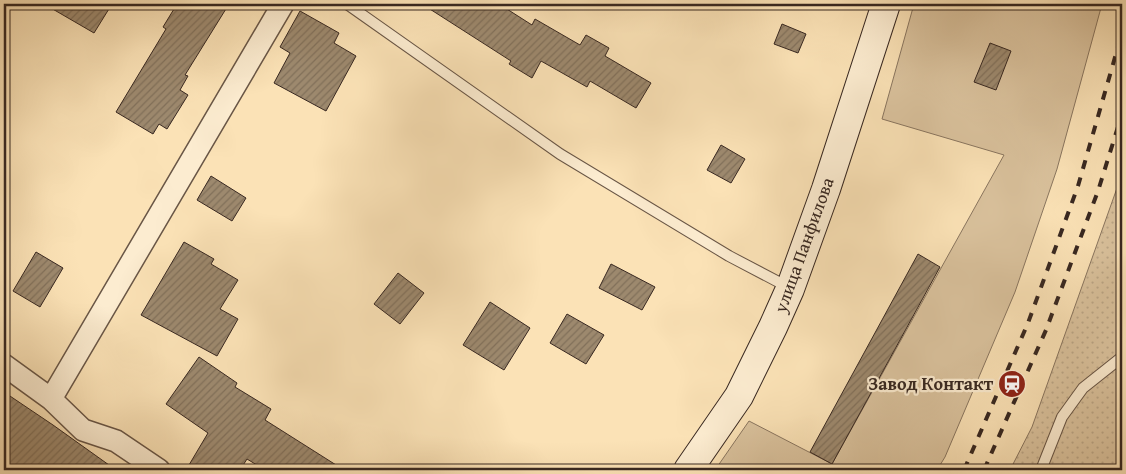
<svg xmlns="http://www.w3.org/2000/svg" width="1126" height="474" viewBox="0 0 1126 474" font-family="'Gentium Book Plus',serif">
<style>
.grass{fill:#dac29d;stroke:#89755f}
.garden{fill:url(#garden-dots);stroke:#89755f}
.building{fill:url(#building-hatch);stroke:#382821}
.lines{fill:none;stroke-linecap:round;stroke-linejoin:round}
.service-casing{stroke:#695646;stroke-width:12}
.minor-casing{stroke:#695646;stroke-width:24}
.secondary-casing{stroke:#382821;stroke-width:30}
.service{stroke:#fcecd0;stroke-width:10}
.minor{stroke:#fcecd0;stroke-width:21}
.secondary{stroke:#fcecd0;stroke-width:28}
.rail{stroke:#382821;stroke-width:4;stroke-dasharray:9 9;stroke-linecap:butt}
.labels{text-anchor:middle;stroke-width:4.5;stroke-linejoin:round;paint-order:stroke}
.street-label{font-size:18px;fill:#382821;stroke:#fcecd0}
.poi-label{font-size:18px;font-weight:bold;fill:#382821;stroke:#fcecd0;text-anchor:end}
</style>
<defs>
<pattern id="garden-dots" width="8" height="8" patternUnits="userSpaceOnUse" patternTransform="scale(1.25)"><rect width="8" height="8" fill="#dac29d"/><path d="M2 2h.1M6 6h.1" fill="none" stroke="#bca787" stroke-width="1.8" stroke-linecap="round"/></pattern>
<pattern id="building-hatch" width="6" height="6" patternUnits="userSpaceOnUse" patternTransform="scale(1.25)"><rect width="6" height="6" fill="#9d896e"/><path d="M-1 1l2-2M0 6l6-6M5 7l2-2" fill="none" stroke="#81705a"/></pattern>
</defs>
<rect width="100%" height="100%" fill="#fbe2b6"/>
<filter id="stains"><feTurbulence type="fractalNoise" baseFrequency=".004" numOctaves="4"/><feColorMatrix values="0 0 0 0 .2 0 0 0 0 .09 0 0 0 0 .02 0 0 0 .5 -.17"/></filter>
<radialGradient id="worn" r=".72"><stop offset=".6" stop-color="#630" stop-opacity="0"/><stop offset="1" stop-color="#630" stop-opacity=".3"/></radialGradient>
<!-- grass -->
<path class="grass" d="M914 4H1102L1057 169 1015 292 945 457 937 470H715L749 421 832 464 1004 155 882 119Z"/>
<!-- garden -->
<path class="garden" d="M1122 174V470H1010L1032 427Z"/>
<!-- building -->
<path class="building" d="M44 4H112L94 33Z
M177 4H229L185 75 188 76 180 90 188 95 167 129 159 124 153 134 116 112 166 29 163 27Z
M422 4H499L532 25 535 19 580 45 586 35 609 48 605 56 651 83 636 108 590 81 587 87 541 61 532 78 509 64 511 61Z
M300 11 339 33 334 43 356 56 326 111 274 83 290 53 280 47Z
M782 24 806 34 798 53 774 44Z
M990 43 1011 51 996 90 974 82Z
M721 145 745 159 731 183 707 170Z
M211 176 246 198 232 221 197 200Z
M184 242 214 259 211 264 238 280 220 309 238 319 217 356 141 315Z
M36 252 63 268 40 307 13 291Z
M918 254 940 267 832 464 810 452Z
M611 264 655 287 642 310 599 288Z
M398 273 424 293 400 324 374 304Z
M490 302 530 328 504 370 463 345Z
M567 314 604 335 586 364 550 343Z
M199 357 237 383 235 387 271 409 265 420 344 470H265L247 459 240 470H186L208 433 166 404Z
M4 392 53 425 116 470H4Z"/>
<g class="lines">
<!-- service casing -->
<g class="service-casing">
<path id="service" d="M347 4 560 154 729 256 790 288
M1041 470 1062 417 1083 388 1122 357"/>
</g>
<!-- minor casing -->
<g class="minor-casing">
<path id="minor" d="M4 365 51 399 83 430 116 441 159 470
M51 399 283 4"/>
</g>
<!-- secondary casing -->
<g class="secondary-casing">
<path id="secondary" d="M688 470 739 396 773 327 790 289 826 189 886 4"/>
</g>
<!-- service -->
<use href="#service" class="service"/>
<!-- minor -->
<use href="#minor" class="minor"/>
<!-- secondary -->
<use href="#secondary" class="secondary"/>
<!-- rail -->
<path class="rail" d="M964 470 1028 323 1078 186 1122 33
M984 470 1046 330 1098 191 1122 114"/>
</g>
<!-- icons -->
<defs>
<g id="station-disc" transform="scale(1.4375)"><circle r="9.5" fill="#8f2418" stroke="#fcecd0"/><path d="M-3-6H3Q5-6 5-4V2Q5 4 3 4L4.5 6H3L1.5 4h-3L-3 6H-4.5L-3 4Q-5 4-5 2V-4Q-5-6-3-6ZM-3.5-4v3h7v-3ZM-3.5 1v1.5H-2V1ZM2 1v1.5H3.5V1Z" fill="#fff"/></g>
</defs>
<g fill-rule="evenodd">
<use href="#station-disc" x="1012" y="384"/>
</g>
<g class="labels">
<!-- street labels -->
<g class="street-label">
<text transform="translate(804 245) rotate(-70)" y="6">улица Панфилова</text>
</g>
<!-- poi labels -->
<g class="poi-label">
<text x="993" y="390">Завод Контакт</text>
</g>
</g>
<!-- margin -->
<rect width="1126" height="474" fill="none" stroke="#fbe2b6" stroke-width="20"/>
<rect x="5" y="5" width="1116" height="464" fill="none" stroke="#382821" stroke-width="2.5"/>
<rect x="10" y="10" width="1106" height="454" fill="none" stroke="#382821"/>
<rect width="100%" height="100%" filter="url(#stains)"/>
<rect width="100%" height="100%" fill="url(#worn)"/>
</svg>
